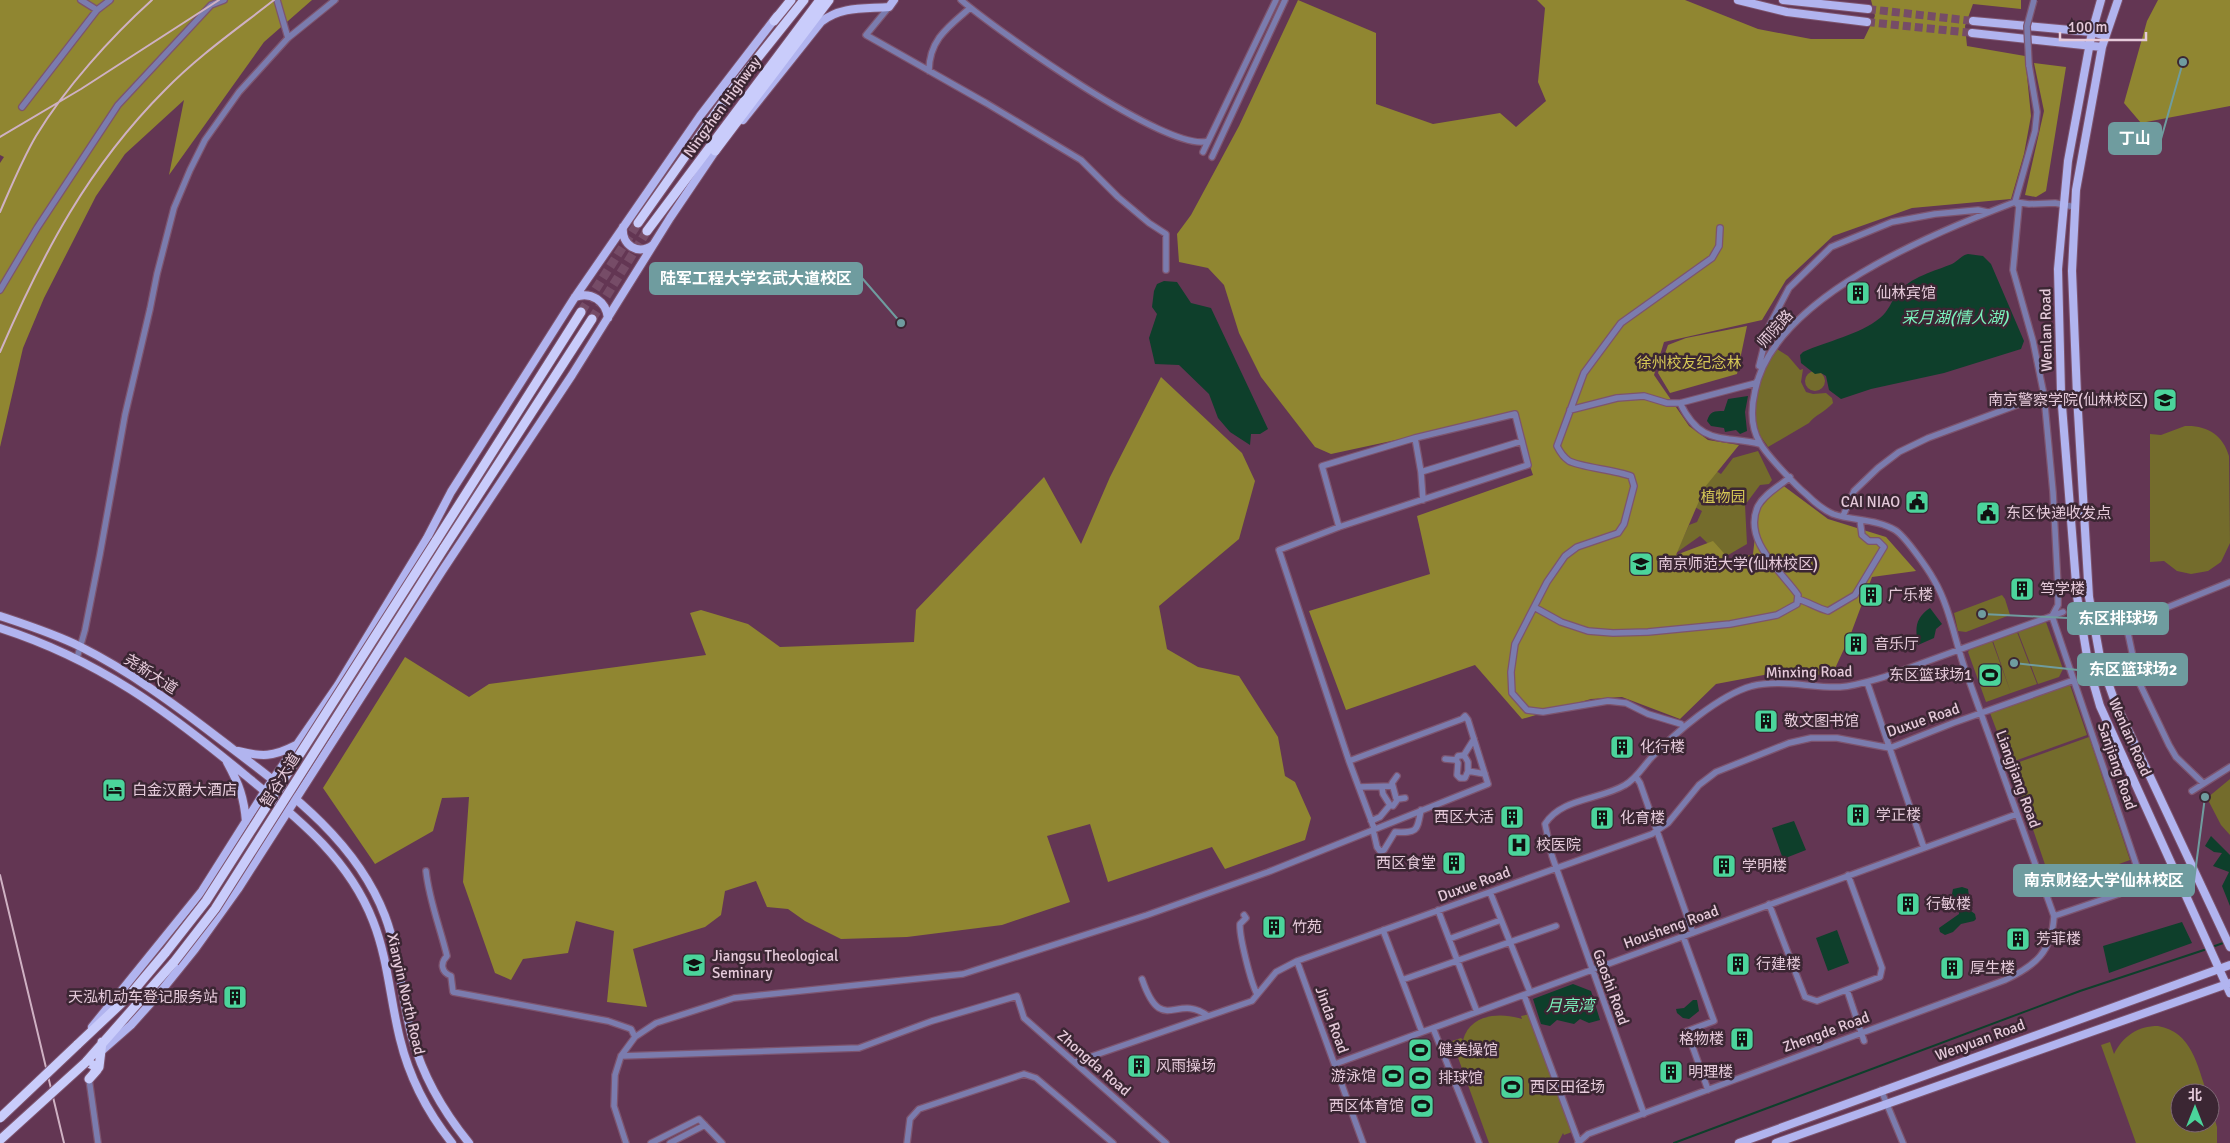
<svg xmlns="http://www.w3.org/2000/svg" width="2230" height="1143" viewBox="0 0 2230 1143" font-family="Signika,'Noto Sans SC',sans-serif">
<style>
.green{fill:#746c2c}
.forest{fill:#908631}
.water{fill:#0e3f2b}
.lines{fill:none;stroke-linecap:round;stroke-linejoin:round}
.stream{stroke:#0e3f2b;stroke-width:2}
.major-tunnel{stroke:#764c67;stroke-width:8;stroke-dasharray:8 4;stroke-linecap:butt}
.highway-tunnel{stroke:#764c67;stroke-width:9;stroke-dasharray:9 4.5;stroke-linecap:butt}
.minor-casing{stroke:#7d546e;stroke-width:8}
.major-casing{stroke:#7d546e;stroke-width:10}
.highway-casing{stroke:#7d546e;stroke-width:11}
.minor{stroke:#7b7cae;stroke-width:5.5}
.major{stroke:#b1b4ef;stroke-width:8}
.highway{stroke:#c9ccfb;stroke-width:9}
.rail{stroke:#cfb1c3;stroke-width:2}
.minor-bridge-casing{stroke:#7d546e;stroke-width:8;stroke-linecap:butt}
.highway-bridge-casing{stroke:#7d546e;stroke-width:11;stroke-linecap:butt}
.minor-bridge{stroke:#7b7cae;stroke-width:5.5}
.highway-bridge{stroke:#c9ccfb;stroke-width:9}
.labels{text-anchor:middle;stroke-width:5;stroke-linejoin:round;paint-order:stroke}
.street-label{font-size:15px;fill:#e5cada;stroke:#3b2633}
.poi-label{font-size:15px;fill:#e5cada;stroke:#3b2633;text-anchor:start}
.park-label{font-size:15px;fill:#d6c855;stroke:#3b2633}
.water-label{font-size:16px;font-style:italic;fill:#7bf4bd;stroke:#3b2633}
.leader{fill:none;stroke:#6f9c9f;stroke-width:2}
.callout-dot{fill:#6f9c9f;stroke:#3b2633;stroke-width:2}
.callout{fill:#6f9c9f;stroke:#6f9c9f;stroke-width:2}
.callout-label{font-size:16px;text-anchor:middle;font-weight:bold;fill:#fff}
</style>
<rect width="100%" height="100%" fill="#633653"/>
<!-- green -->
<path class="green" d="M1777 349 1788 356 1800 370 1803 369 1801 382 1806 392 1813 394 1826 393 1832 398 1833 403C1825 412 1815 415 1809 423L1768 447C1766 443 1763 440 1761 437 1747 410 1761 371 1777 349Z
M1805 381a10 10 0 1 1 20 0a10 10 0 1 1-20 0Z
M2185 426C2207 425 2223 435 2229 456L2230 543 2221 562 2208 571 2191 574 2177 571 2164 561 2150 562V434L2161 435Z
M1758 451 1772 480 1769 484 1760 485 1745 505 1747 544 1723 558 1700 536 1676 553 1689 525 1697 522 1702 511 1693 506 1711 468 1721 474 1733 458Z
M2002 595 2005 599 2010 615 1966 632 1958 631 1954 613Z
M2046 622 2063 669 2059 677 2038 684 2018 632Z
M2017 632 2037 684 2011 693 1993 641Z
M1992 641 2011 693 1986 702 1968 652 1971 648Z
M2070 685 2087 735 2009 763 1990 713Z
M2089 737 2130 860 2053 888 2011 765Z
M2230 779V835L2221 825 2207 798Z
M1530 1014 1572 1132 1564 1135 1563 1133 1558 1143H1489L1452 1041 1461 1038 1463 1040C1470 1014 1500 1012 1522 1019L1521 1016Z
M2158 1026C2192 1032 2197 1065 2207 1093H2180V1123H2210V1103L2217 1127V1143H2136L2101 1045 2110 1042 2114 1054C2123 1036 2138 1026 2158 1026Z"/>
<!-- forest -->
<path class="forest" d="M0 0H312L264 42 169 175 184 100 125 154 96 196 44 298 23 348 0 447V163L4 157 0 155Z
M1298 0 1376 33V104L1433 124 1500 113 1516 127 1546 101 1538 82 1545 8 1537 0H1685L1758 29 1811 39H1864L1875 16 1871 0H2021V9L1973 4 1965 26 1967 46 2025 56 2031 116 2024 154 2011 199 1912 208 1833 236 1786 280 1762 320 1664 342 1654 375 1689 426 1708 440 1739 445 1705 487 1676 555 1713 541 1731 561 1753 554 1758 511 1781 484 1828 519 1886 537 1916 571 1872 577 1850 636 1832 675 1769 674 1716 684 1680 719 1622 697 1591 699 1522 719 1475 665 1346 710 1309 611 1430 574 1417 516 1533 475 1512 415 1331 454 1315 447 1261 377 1239 333 1224 285 1208 268 1179 262 1177 234 1191 215 1239 126Z
M2158 0H2230V106L2141 123 2124 103 2147 21Z
M2034 63 2066 67 2046 191 2036 197 2025 195 2044 111Z
M1747 326 1737 374 1670 393 1658 373 1668 345 1686 338Z
M1161 377 1242 453 1255 481 1239 539 1159 606 1167 649 1198 667 1239 676 1278 737 1285 776 1295 782 1311 818 1305 840 1225 869 1212 847 1108 882 1090 824 1047 836 1070 902 1002 925 907 937 841 939 805 921 788 909 767 907 756 881 725 891 721 915 705 927 633 949 647 1007 607 1002 614 931 576 921 568 953 523 959 511 980 495 973 463 882 469 797 442 798 433 831 375 864 323 788 405 657 469 697 489 684 706 655 690 613 701 610 748 624 780 647 914 642 916 610 1044 477 1081 544 1110 477Z"/>
<!-- water -->
<path class="water" d="M1968 254 1983 256 1991 264 2024 341 2021 349 1944 373 1871 389 1841 399 1829 390 1826 376 1821 373 1815 374 1801 363 1800 355 1803 352C1827 341 1859 335 1880 318 1889 311 1891 301 1898 293 1910 277 1935 271 1952 264 1958 261 1962 255 1968 254Z
M1164 281 1177 282 1191 303 1211 308 1268 429 1260 434H1251L1250 445 1230 432 1218 418 1209 394 1179 365 1155 364 1149 338 1157 314 1152 307 1154 291 1157 284Z
M1748 396 1745 412 1747 431 1740 434 1736 430 1725 432 1724 428 1711 426 1707 421C1710 411 1714 411 1724 411L1728 399Z
M1930 608 1942 624 1936 629 1934 638 1918 645C1915 628 1915 618 1930 608Z
M1794 821 1806 850 1783 859 1772 828Z
M2211 836 2230 855V906L2222 886 2229 872 2213 866 2222 853 2214 852 2205 846Z
M1962 887 1968 889 1971 911 1975 914 1976 919 1974 921 1961 924 1953 932 1945 935 1940 932 1939 928 1959 914V909L1951 899 1953 889Z
M2182 922 2192 943 2109 973 2103 946Z
M1837 930 1849 963 1828 971 1816 938Z
M1573 984 1591 991 1600 1020 1589 1023 1580 1019 1574 1024 1557 1020 1550 1026 1541 1024 1533 999Z
M1693 1000H1697L1699 1011 1689 1019 1683 1018 1677 1013 1676 1009 1684 1008Z"/>
<g class="lines">
<!-- stream -->
<path class="stream" d="M2212 947 2226 942
M1674 1143 2080 991 2207 949"/>
<!-- major-tunnel -->
<path class="major-tunnel" d="M1868 9 1973 21
M1867 22 1972 33"/>
<!-- highway-tunnel -->
<path class="highway-tunnel" d="M581 312 638 223
M592 319 647 231"/>
<!-- minor casing -->
<g class="minor-casing">
<path id="minor" d="M81 0 97 10
M277 0 288 38
M961 0C995 29 1169 154 1208 141
M889 7 866 35 986 103 1081 160 1118 197 1149 223 1166 234V270
M2029 65 2037 112 2035 131 2015 202 2019 206 2013 270 2033 341 2044 395 2053 492 2058 587V605L2052 616 2136 864 2134 881 2119 894 2054 916
M929 71C929 40 948 27 970 8
M22 107 97 10 110 0
M1203 152 1276 0
M1212 157 1285 0
M0 290 37 228 118 105 211 5 224 0
M1759 366 1769 326 1789 288 1831 247 1892 222 1935 214 1978 210 1987 212
M1680 403C1701 446 1722 435 1760 444
M1570 410 1617 398 1644 396 1667 403H1680L1756 383 1757 381
M1421 472 1522 441
M1843 516 1854 491 1878 468 1899 452 1928 438 2044 395
M1339 527 1322 466 1415 438 1421 472 1423 500
M1798 599C1808 602 1817 608 1828 611L1855 595 1884 547 1878 541H1869L1862 535 1860 520
M1534 607 1561 622 1588 631 1613 633 1648 632 1730 624 1777 615 1797 604 1798 595C1781 571 1742 540 1758 506 1764 494 1780 486 1790 477
M77 658 85 630 100 554 125 415 150 309 157 274 174 208 190 170 205 140 239 92 288 38 335 0
M1867 682 1924 848
M1681 724 1648 714 1626 703 1608 701 1543 712 1527 710 1512 693 1511 672 1515 644 1547 582 1565 556 1577 547 1618 533 1624 524 1634 486 1631 476C1615 470 1580 467 1569 461 1563 457 1560 452 1557 446L1584 373 1621 323 1712 258 1719 246 1720 228
M1474 739 1464 755 1468 762V771L1485 774
M1464 755 1458 756 1456 760 1458 763 1457 775 1460 778H1465L1468 771
M1445 759 1456 760
M1397 776 1392 783 1396 798 1398 799
M1636 777 1640 783 1693 933
M2203 783 2176 757 2169 745 2138 680 2126 624 2230 582
M1359 787 1392 786
M1382 788 1383 794 1390 805
M2192 791 2230 767
M1371 821 1380 817 1390 805 1393 806 1398 799 1405 798
M1374 828 1349 761 1279 550 1339 527 1528 465 1515 414 1415 438
M1374 834 1377 847 1380 851 1384 850 1395 832C1418 833 1417 831 1421 810
M426 871C429 900 440 927 447 956 440 963 441 972 451 976L453 992 608 1021 631 1029 635 1037
M1490 892 1530 992
M1769 904 1805 997 1817 1001 1880 977 1882 968 1848 875
M1438 910 1477 1012
M1244 915 1246 918 1240 924C1239 936 1251 983 1257 994
M1383 930 1422 1032
M1683 936 1714 1021 1687 1031 1708 1090
M1449 939 1501 920
M1297 961 1363 1143
M1142 979C1162 1037 1176 992 1208 1016
M1402 980 1556 926
M1847 990 1864 1041
M1524 995 1579 1143
M1433 1028 1479 1143
M621 1056 859 1048 932 1021 1017 996 1024 1018 1166 1143
M1075 1062 1252 1001 1276 972 1297 961 1652 834 1668 823 1699 785 1716 772 1789 743 1811 738H1837L1890 748 1953 723 2074 680
M1335 1064 2017 814
M89 1079 98 1143
M1881 1090 1903 1143
M1644 1114 1552 856 1545 824C1561 798 1600 800 1625 785 1636 779 1642 768 1651 758 1675 733 1719 695 1752 686 1781 679 1811 688 1840 687 1855 686 1870 681 1884 677L2063 612
M626 1143 614 1106 615 1075 621 1056 635 1037 656 1023 734 998 963 974 1147 915 1268 872 1488 784 1468 720 1465 716 1462 719 1349 761
M651 1143 699 1119 722 1143
M670 1143 705 1125
M907 1143 910 1119 919 1109 1024 1074 1036 1078 1113 1143
M1578 1143 1588 1134 2005 980C2035 966 2052 952 2054 916 2025 835 1995 754 1966 672 1955 642 1950 607 1934 580 1928 569 1905 536 1895 530 1877 519 1853 521 1833 514 1824 510 1813 501 1806 494 1796 486 1766 454 1760 443 1751 428 1751 408 1755 391 1773 297 1934 233 2015 202L2029 204 2055 203 2075 207"/>
</g>
<!-- major casing -->
<g class="major-casing">
<path id="major" d="M1738 0 1787 12 1867 22
M1783 0 1868 9
M2101 0 2092 32 2068 161 2058 269 2061 393 2077 596 2089 668 2100 706 2230 993
M2118 0 2102 47 2076 190 2072 271 2077 395 2089 597 2101 663 2115 702 2230 947
M1973 21 2092 32 2105 36
M1972 33 2102 47
M743 120 821 22C841 6 865 9 889 7L894 0
M623 227C621 245 638 256 653 245
M575 297C591 291 606 301 608 318
M0 616C27 625 55 634 81 647 129 671 174 704 217 737 281 786 355 837 385 916 400 956 401 997 412 1037 423 1077 443 1111 469 1143
M0 628C99 660 166 710 245 775 296 817 348 857 373 921 388 959 390 999 400 1039 409 1076 428 1113 452 1143
M238 751C262 757 273 757 296 745
M227 762C239 784 244 797 246 822
M92 1027 202 891 265 791 338 685 427 538 451 492 575 297 700 116 777 16
M98 1054 131 1025 157 996 195 949 238 889 442 571 572 375 670 218 718 147
M1739 1143 2230 965
M1776 1143 2230 983"/>
</g>
<!-- highway casing -->
<g class="highway-casing">
<path id="highway" d="M774 21 791 0
M715 151 829 0
M638 223 732 90 804 0
M647 231 820 0
M436 541 581 312
M444 548 592 319
M77 1045 129 996 166 952
M94 1073 99 1067 102 1042
M89 1079 97 1070 93 1065 86 1062 174 962"/>
</g>
<!-- minor -->
<use href="#minor" class="minor"/>
<!-- major -->
<use href="#major" class="major"/>
<!-- highway -->
<use href="#highway" class="highway"/>
<!-- rail -->
<path class="rail" d="M0 137 81 89 219 0
M0 212C11 187 22 160 36 136 65 88 111 37 152 0
M0 352C43 253 88 167 165 90 198 56 237 29 274 0
M0 875 64 1143
M0 1139 2 1143"/>
<!-- minor-bridge casing -->
<g class="minor-bridge-casing">
<path id="minor-bridge" d="M2029 65 2027 26 2034 0"/>
</g>
<!-- highway-bridge casing -->
<g class="highway-bridge-casing">
<path id="highway-bridge" d="M166 952 206 901 436 541
M174 962 215 909 444 548
M0 1118 77 1045
M0 1140 86 1062"/>
</g>
<!-- minor-bridge -->
<use href="#minor-bridge" class="minor-bridge"/>
<!-- highway-bridge -->
<use href="#highway-bridge" class="highway-bridge"/>
</g>
<!-- icons -->
<defs>
<g id="building-square" transform="scale(1.25)"><rect x="-9" y="-9" width="18" height="18" rx="4" fill="#4bd49b" stroke="#3b2633"/><path d="M-4-6H4V6H1V3H-1V6H-4ZM-2.5-4.3h1.7v1.8h-1.7ZM.8-4.3h1.7v1.8H.8ZM-2.5-1h1.7V.8h-1.7ZM.8-1h1.7V.8H.8Z" fill="#111"/></g>
<g id="university-square" transform="scale(1.25)"><rect x="-9" y="-9" width="18" height="18" rx="4" fill="#4bd49b" stroke="#3b2633"/><path d="M0-5L7-2L0 1L-7-2ZM-4 1L0 2.5L4 1V4Q0 6-4 4Z" fill="#111"/></g>
<g id="civic-square" transform="scale(1.25)"><rect x="-9" y="-9" width="18" height="18" rx="4" fill="#4bd49b" stroke="#3b2633"/><path d="M-.6-6.5H3V-4.5H.6V-3L4-1V1h2V6H-6V1h2V-1L-.6-3ZM-1.2 2.5V6h2.4V2.5Z" fill="#111"/></g>
<g id="stadium-square" transform="scale(1.25)"><rect x="-9" y="-9" width="18" height="18" rx="4" fill="#4bd49b" stroke="#3b2633"/><path d="M0-5a6.5 5 0 1 0 0 10a6.5 5 0 1 0 0-10ZM-3.5-1.8h7v3.6h-7Z" fill="#111"/></g>
<g id="hotel-square" transform="scale(1.25)"><rect x="-9" y="-9" width="18" height="18" rx="4" fill="#4bd49b" stroke="#3b2633"/><path d="M-6-4.5h1.5V1H6V5H4.5V3h-9V5H-6ZM-4 0a1.8 1.8 0 1 1 3.6 0ZM.5 0V-2.5h3Q6-2.5 6 0Z" fill="#111"/></g>
<g id="hospital-square" transform="scale(1.25)"><rect x="-9" y="-9" width="18" height="18" rx="4" fill="#4bd49b" stroke="#3b2633"/><path d="M-5-5h3v3.5h4V-5h3V5h-3V1.5h-4V5h-3Z" fill="#111"/></g>
</defs>
<g fill-rule="evenodd">
<use href="#building-square" x="1858" y="293"/>
<use href="#university-square" x="2165" y="400"/>
<use href="#civic-square" x="1917" y="502"/>
<use href="#civic-square" x="1988" y="513"/>
<use href="#university-square" x="1641" y="564"/>
<use href="#building-square" x="2022" y="589"/>
<use href="#building-square" x="1871" y="595"/>
<use href="#building-square" x="1856" y="644"/>
<use href="#stadium-square" x="1990" y="675"/>
<use href="#building-square" x="1766" y="721"/>
<use href="#building-square" x="1622" y="747"/>
<use href="#hotel-square" x="114" y="790"/>
<use href="#building-square" x="1858" y="815"/>
<use href="#building-square" x="1512" y="817"/>
<use href="#building-square" x="1602" y="818"/>
<use href="#hospital-square" x="1519" y="845"/>
<use href="#building-square" x="1454" y="863"/>
<use href="#building-square" x="1724" y="866"/>
<use href="#building-square" x="1908" y="904"/>
<use href="#building-square" x="1274" y="927"/>
<use href="#building-square" x="2018" y="939"/>
<use href="#building-square" x="1738" y="964"/>
<use href="#university-square" x="694" y="965"/>
<use href="#building-square" x="1952" y="968"/>
<use href="#building-square" x="235" y="997"/>
<use href="#building-square" x="1742" y="1039"/>
<use href="#stadium-square" x="1420" y="1050"/>
<use href="#building-square" x="1139" y="1066"/>
<use href="#building-square" x="1671" y="1072"/>
<use href="#stadium-square" x="1393" y="1076"/>
<use href="#stadium-square" x="1420" y="1078"/>
<use href="#stadium-square" x="1512" y="1087"/>
<use href="#stadium-square" x="1422" y="1106"/>
</g>
<g class="labels">
<!-- street labels -->
<g class="street-label">
<text transform="translate(722 107) rotate(-54)" y="5">Ningzhen Highway</text>
<text transform="translate(1775 329) rotate(-48)" y="5">师院路</text>
<text transform="translate(2046 330) rotate(-91)" y="5">Wenlan Road</text>
<text transform="translate(1809 672) rotate(-1)" y="5">Minxing Road</text>
<text transform="translate(151 674) rotate(33)" y="5">尧新大道</text>
<text transform="translate(1923 720) rotate(-19)" y="5">Duxue Road</text>
<text transform="translate(2130 737) rotate(66)" y="5">Wenlan Road</text>
<text transform="translate(2117 766) rotate(71)" y="5">Sanjiang Road</text>
<text transform="translate(2018 779) rotate(70)" y="5">Liangjiang Road</text>
<text transform="translate(280 780) rotate(-58)" y="5">智谷大道</text>
<text transform="translate(1474 884) rotate(-20)" y="5">Duxue Road</text>
<text transform="translate(1671 927) rotate(-20)" y="5">Housheng Road</text>
<text transform="translate(1611 987) rotate(70)" y="5">Gaoshi Road</text>
<text transform="translate(406 994) rotate(77)" y="5">Xianyin North Road</text>
<text transform="translate(1332 1020) rotate(70)" y="5">Jinda Road</text>
<text transform="translate(1826 1032) rotate(-20)" y="5">Zhengde Road</text>
<text transform="translate(1980 1040) rotate(-20)" y="5">Wenyuan Road</text>
<text transform="translate(1094 1063) rotate(41)" y="5">Zhongda Road</text>
</g>
<!-- poi labels -->
<g class="poi-label">
<text x="1876" y="298">仙林宾馆</text>
<text x="2148" y="405" text-anchor="end">南京警察学院(仙林校区)</text>
<text x="1900" y="507" text-anchor="end">CAI NIAO</text>
<text x="2006" y="518">东区快递收发点</text>
<text x="1658" y="569">南京师范大学(仙林校区)</text>
<text x="2040" y="594">笃学楼</text>
<text x="1888" y="600">广乐楼</text>
<text x="1874" y="649">音乐厅</text>
<text x="1972" y="680" text-anchor="end">东区篮球场1</text>
<text x="1784" y="726">敬文图书馆</text>
<text x="1640" y="752">化行楼</text>
<text x="132" y="795">白金汉爵大酒店</text>
<text x="1876" y="820">学正楼</text>
<text x="1494" y="822" text-anchor="end">西区大活</text>
<text x="1620" y="823">化育楼</text>
<text x="1536" y="850">校医院</text>
<text x="1436" y="868" text-anchor="end">西区食堂</text>
<text x="1742" y="871">学明楼</text>
<text x="1926" y="909">行敏楼</text>
<text x="1292" y="932">竹苑</text>
<text x="2036" y="944">芳菲楼</text>
<text x="712" y="961">Jiangsu Theological<tspan x="712" dy="17">Seminary</tspan></text>
<text x="1756" y="969">行建楼</text>
<text x="1970" y="973">厚生楼</text>
<text x="218" y="1002" text-anchor="end">天泓机动车登记服务站</text>
<text x="1724" y="1044" text-anchor="end">格物楼</text>
<text x="1438" y="1055">健美操馆</text>
<text x="1156" y="1071">风雨操场</text>
<text x="1688" y="1077">明理楼</text>
<text x="1376" y="1081" text-anchor="end">游泳馆</text>
<text x="1438" y="1083">排球馆</text>
<text x="1530" y="1092">西区田径场</text>
<text x="1404" y="1111" text-anchor="end">西区体育馆</text>
</g>
<!-- park labels -->
<g class="park-label">
<text x="1689" y="368">徐州校友纪念林</text>
<text x="1723" y="502">植物园</text>
</g>
<!-- water labels -->
<g class="water-label">
<text x="1955" y="323">采月湖(情人湖)</text>
<text x="1570" y="1011">月亮湾</text>
</g>
</g>
<!-- callouts -->
<path class="leader" d="M2183 62L2161 139M901 323L862 278M1982 614L2068 618M2014 663L2078 670M2205 797L2194 881"/>
<g class="callout-dot">
<circle cx="2183" cy="62" r="5"/>
<circle cx="901" cy="323" r="5"/>
<circle cx="1982" cy="614" r="5"/>
<circle cx="2014" cy="663" r="5"/>
<circle cx="2205" cy="797" r="5"/>
</g>
<g class="callout">
<rect x="2109" y="123" width="52" height="31" rx="5"/>
<rect x="650" y="263" width="212" height="31" rx="5"/>
<rect x="2068" y="603" width="100" height="31" rx="5"/>
<rect x="2078" y="654" width="109" height="31" rx="5"/>
<rect x="2014" y="865" width="180" height="31" rx="5"/>
</g>
<g class="callout-label">
<text x="2135" y="144">丁山</text>
<text x="756" y="284">陆军工程大学玄武大道校区</text>
<text x="2118" y="624">东区排球场</text>
<text x="2133" y="675">东区篮球场2</text>
<text x="2104" y="886">南京财经大学仙林校区</text>
</g>
<!-- north arrow -->
<g transform="translate(2195 1108)"><circle r="24" fill="#3b2633" stroke="#7f6876"/>
<path d="M0-4L9 19L0 12L-9 19Z" fill="#4bd49b"/>
<text y="-8" font-size="14" font-weight="bold" text-anchor="middle" fill="#e5cada">北</text>
</g>
<!-- scale -->
<path d="M2060 32v8h86v-8" fill="none" stroke="#e5cada" stroke-width="2.5"/>
<text x="2068" y="32" font-size="15" fill="#e5cada" stroke="#3b2633" stroke-width="4" paint-order="stroke">100 m</text>
</svg>
